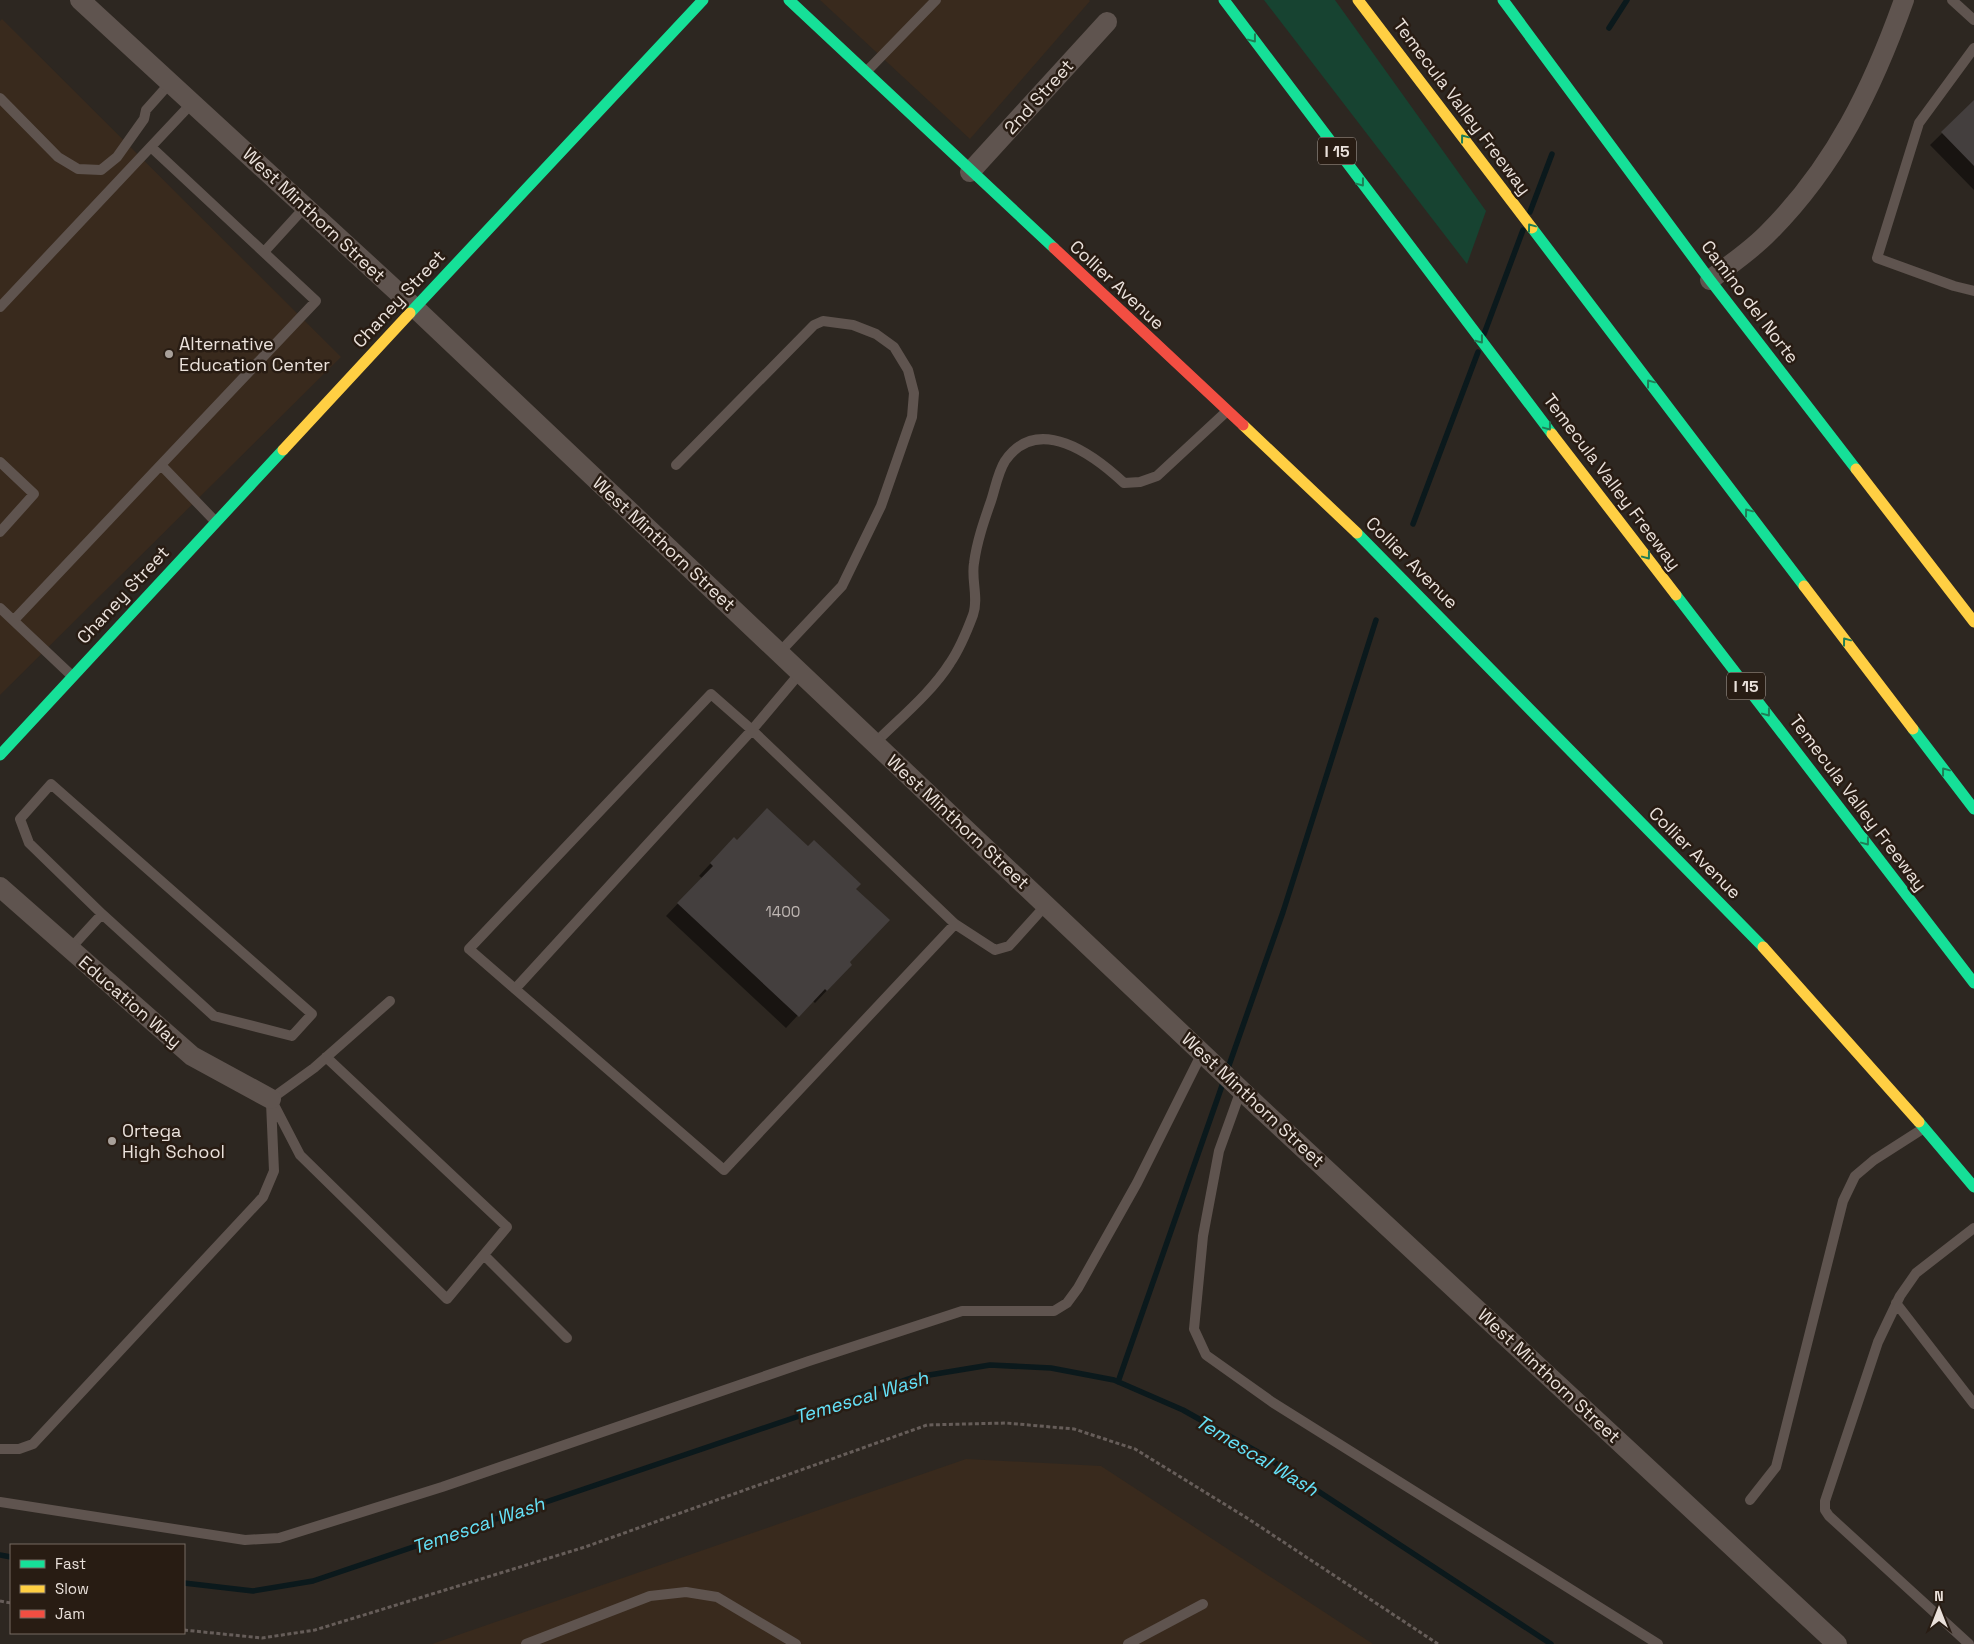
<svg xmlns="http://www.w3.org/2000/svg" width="1974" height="1644" viewBox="0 0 1974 1644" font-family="'Space Grotesk',sans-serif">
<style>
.built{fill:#392a1d}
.green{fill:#174331}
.shadow{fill:#0007}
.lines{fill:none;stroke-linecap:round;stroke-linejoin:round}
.stream{stroke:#0b191c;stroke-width:5.5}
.building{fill:#443f3e}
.path{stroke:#665d59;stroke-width:3;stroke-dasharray:4 2.5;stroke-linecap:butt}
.lane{stroke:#5f544f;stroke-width:10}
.street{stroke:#5f544f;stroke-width:20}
.fast{stroke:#16e098;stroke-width:11}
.slow{stroke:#ffcf43;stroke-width:11}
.jam{stroke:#f24e42;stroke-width:11}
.oneway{stroke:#1f7e56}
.poi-dot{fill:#a8a09a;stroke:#281c13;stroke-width:2}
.labels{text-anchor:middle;stroke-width:5;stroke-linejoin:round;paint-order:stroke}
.number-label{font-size:15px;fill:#c0b8b4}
.shield{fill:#281c13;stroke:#b0a69f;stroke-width:1}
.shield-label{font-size:16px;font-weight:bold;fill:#eae1db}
.street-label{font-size:18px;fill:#eae1db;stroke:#281c13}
.poi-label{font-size:18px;fill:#eae1db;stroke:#281c13;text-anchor:start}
.water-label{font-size:19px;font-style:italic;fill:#65e2f9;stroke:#281c13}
</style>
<rect width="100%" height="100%" fill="#2d2721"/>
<!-- built -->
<path class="built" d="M820 0H1089L1090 1 970 139Z
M2 19 341 357 0 695V21Z
M966 1459 1101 1466 1373 1644H432Z"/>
<!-- green -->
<path class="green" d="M1264 0H1335L1486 211 1467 264Z"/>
<!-- shadow -->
<path class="shadow" d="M1974 102V190L1930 145Z
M722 851 855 889 848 963 851 965 815 1003 812 1000 786 1028 666 916 702 878 699 876Z"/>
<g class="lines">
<!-- stream -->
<path class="stream" d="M1609 28 1627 0
M1530 212 1552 154
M1484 334 1523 230
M1413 524 1478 352
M1227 1071 1283 912 1376 620
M1118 1382 1224 1080
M0 1555 11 1557
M184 1583 253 1591 313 1581 911 1378 990 1365 1051 1368 1114 1380 1183 1410 1263 1455 1551 1644"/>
</g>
<!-- building -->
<path class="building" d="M1974 100V166L1941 132Z
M767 808 808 846 814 840 861 884 856 889 890 920 850 962 852 965 827 991 825 989 799 1017 677 903 713 866 710 863 734 837 737 840Z"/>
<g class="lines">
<!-- path -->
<path class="path" d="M0 1601 11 1603
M184 1630 262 1638 315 1630 585 1547 927 1425 1006 1423 1074 1429 1135 1449 1247 1518 1438 1644"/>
<!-- lane -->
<path class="lane" d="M1952 0 1974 20
M1974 48 1919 123 1877 258 1954 286 1974 291
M867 71 936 0
M0 98 58 157 78 169 101 170 117 157 144 119 146 110 170 83
M264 252 305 207
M0 307 192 103
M0 462 34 494 0 532
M161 465 214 520
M676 465 814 325 823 321 853 325 876 334 894 347 908 370 914 393 912 417 881 506 842 586 779 653
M0 608 70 674
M14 620 316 301 151 147
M800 673 752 730 711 694 469 949 724 1170 955 924
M875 743C899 719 932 692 950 663 959 650 967 631 973 615 979 598 971 580 974 563 977 541 984 521 991 501 995 489 998 472 1005 461 1038 413 1094 455 1124 483L1140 482 1157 476 1226 412
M70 949 102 914 214 1016 292 1036 312 1014 51 784 20 819 29 843 102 914
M515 989 752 730 955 924 995 950 1009 946 1046 905
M1241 1090 1219 1151 1203 1236 1194 1329 1206 1355 1272 1402 1658 1644
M271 1099 300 1155 447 1299 507 1227 326 1057
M271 1099 314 1068 390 1001
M484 1255 567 1338
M1896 1303 1974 1404
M0 1449H19L33 1444 263 1197 274 1171 271 1103
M1750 1500 1776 1467 1843 1201 1855 1176 1874 1160 1924 1128
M0 1502 245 1540 279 1538 442 1487 809 1361 962 1311H1054L1067 1303 1078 1288 1137 1183 1202 1053
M526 1644 650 1596 686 1592 717 1597 796 1644
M1128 1644 1203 1604
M1969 1644 1829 1516 1825 1510V1501L1878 1342 1900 1296 1916 1273 1974 1228"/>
<!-- street -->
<path class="street" d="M80 0 415 308 1261 1109 1837 1644
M970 172 1107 22
M1710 280C1729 265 1752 250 1769 232 1835 166 1873 87 1904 0
M0 887 192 1056 271 1099"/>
<!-- fast -->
<path class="fast" d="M789 0 1054 248
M1224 0 1552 434
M1503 0 1710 280 1856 469
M1532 228 1804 586
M410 313 703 0
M1357 533 1763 947
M1676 595 1974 983
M1913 729 1974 809
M0 755 283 450
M1919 1122 1974 1187"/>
<!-- slow -->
<path class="slow" d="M1358 0 1532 228
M1243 425 1357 533
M1552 434 1676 595
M283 450 410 313
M1856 469 1974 622
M1804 586 1913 729
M1763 947 1919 1122"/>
<!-- jam -->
<path class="jam" d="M1054 248 1243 425"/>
</g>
<!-- one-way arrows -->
<defs><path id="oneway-chevron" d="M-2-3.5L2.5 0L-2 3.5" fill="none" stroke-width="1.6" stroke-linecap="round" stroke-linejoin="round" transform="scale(1.25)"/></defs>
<g class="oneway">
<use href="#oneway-chevron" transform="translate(1253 39) rotate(53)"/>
<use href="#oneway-chevron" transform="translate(1464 138) rotate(-127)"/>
<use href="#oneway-chevron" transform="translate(1361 183) rotate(53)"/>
<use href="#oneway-chevron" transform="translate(1531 227) rotate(-127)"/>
<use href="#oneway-chevron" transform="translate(1480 340) rotate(52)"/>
<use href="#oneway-chevron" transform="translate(1650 383) rotate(-127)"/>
<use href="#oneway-chevron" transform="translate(1548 427) rotate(53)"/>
<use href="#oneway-chevron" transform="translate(1748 512) rotate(-127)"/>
<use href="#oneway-chevron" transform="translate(1647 556) rotate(53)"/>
<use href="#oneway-chevron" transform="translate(1846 641) rotate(-127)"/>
<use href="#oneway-chevron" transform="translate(1767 713) rotate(53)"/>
<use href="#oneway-chevron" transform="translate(1945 771) rotate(-127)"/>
<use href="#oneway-chevron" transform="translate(1866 842) rotate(53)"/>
</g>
<!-- markers -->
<g class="poi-dot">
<circle cx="169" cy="354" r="5"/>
<circle cx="112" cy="1141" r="5"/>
</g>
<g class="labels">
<!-- number labels -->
<g class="number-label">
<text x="783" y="917">1400</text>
</g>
<!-- shield labels -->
<g class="shield">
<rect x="1318" y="137.5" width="38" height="27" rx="4"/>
<rect x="1727" y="672.5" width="38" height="27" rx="4"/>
</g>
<g class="shield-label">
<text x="1337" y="157">I 15</text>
<text x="1746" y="692">I 15</text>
</g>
<!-- street labels -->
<g class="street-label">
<text transform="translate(1039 97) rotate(-48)" y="6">2nd Street</text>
<text transform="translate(1462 107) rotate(53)" y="6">Temecula Valley Freeway</text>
<text transform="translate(314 215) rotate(43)" y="6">West Minthorn Street</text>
<text transform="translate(1117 285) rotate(43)" y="6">Collier Avenue</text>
<text transform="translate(399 299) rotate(-47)" y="6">Chaney Street</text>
<text transform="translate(1750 302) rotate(53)" y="6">Camino del Norte</text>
<text transform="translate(1612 482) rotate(53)" y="6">Temecula Valley Freeway</text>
<text transform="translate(664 544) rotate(43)" y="6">West Minthorn Street</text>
<text transform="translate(1412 563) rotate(45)" y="6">Collier Avenue</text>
<text transform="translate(123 595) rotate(-47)" y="6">Chaney Street</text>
<text transform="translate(1858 803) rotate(53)" y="6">Temecula Valley Freeway</text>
<text transform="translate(958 822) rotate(43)" y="6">West Minthorn Street</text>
<text transform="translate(1695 853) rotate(45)" y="6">Collier Avenue</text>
<text transform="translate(130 1002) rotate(41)" y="6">Education Way</text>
<text transform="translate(1253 1100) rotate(43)" y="6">West Minthorn Street</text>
<text transform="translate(1549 1376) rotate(43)" y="6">West Minthorn Street</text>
</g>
<!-- poi labels -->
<g class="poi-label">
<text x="179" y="350">Alternative<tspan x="179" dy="21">Education Center</tspan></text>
<text x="122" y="1137">Ortega<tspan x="122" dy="21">High School</tspan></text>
</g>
<!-- water labels -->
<g class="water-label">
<text transform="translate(861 1397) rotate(-17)" y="7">Temescal Wash</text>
<text transform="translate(1257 1455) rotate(31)" y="7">Temescal Wash</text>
<text transform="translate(478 1525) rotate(-19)" y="7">Temescal Wash</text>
</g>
</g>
<!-- legend -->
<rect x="10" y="1544" width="175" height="90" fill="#281c13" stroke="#766b63"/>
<rect x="20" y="1560" width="25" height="8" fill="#16e098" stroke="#766b63"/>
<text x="55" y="1569" font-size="15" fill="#eae1db">Fast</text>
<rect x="20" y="1585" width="25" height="8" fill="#ffcf43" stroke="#766b63"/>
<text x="55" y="1594" font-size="15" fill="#eae1db">Slow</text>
<rect x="20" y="1610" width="25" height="8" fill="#f24e42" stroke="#766b63"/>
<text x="55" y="1619" font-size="15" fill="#eae1db">Jam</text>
<!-- north arrow -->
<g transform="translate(1939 1609)" stroke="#281c13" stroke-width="4" paint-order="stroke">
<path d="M0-4L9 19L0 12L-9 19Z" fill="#eae1db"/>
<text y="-8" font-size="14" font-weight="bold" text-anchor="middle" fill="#eae1db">N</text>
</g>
</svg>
